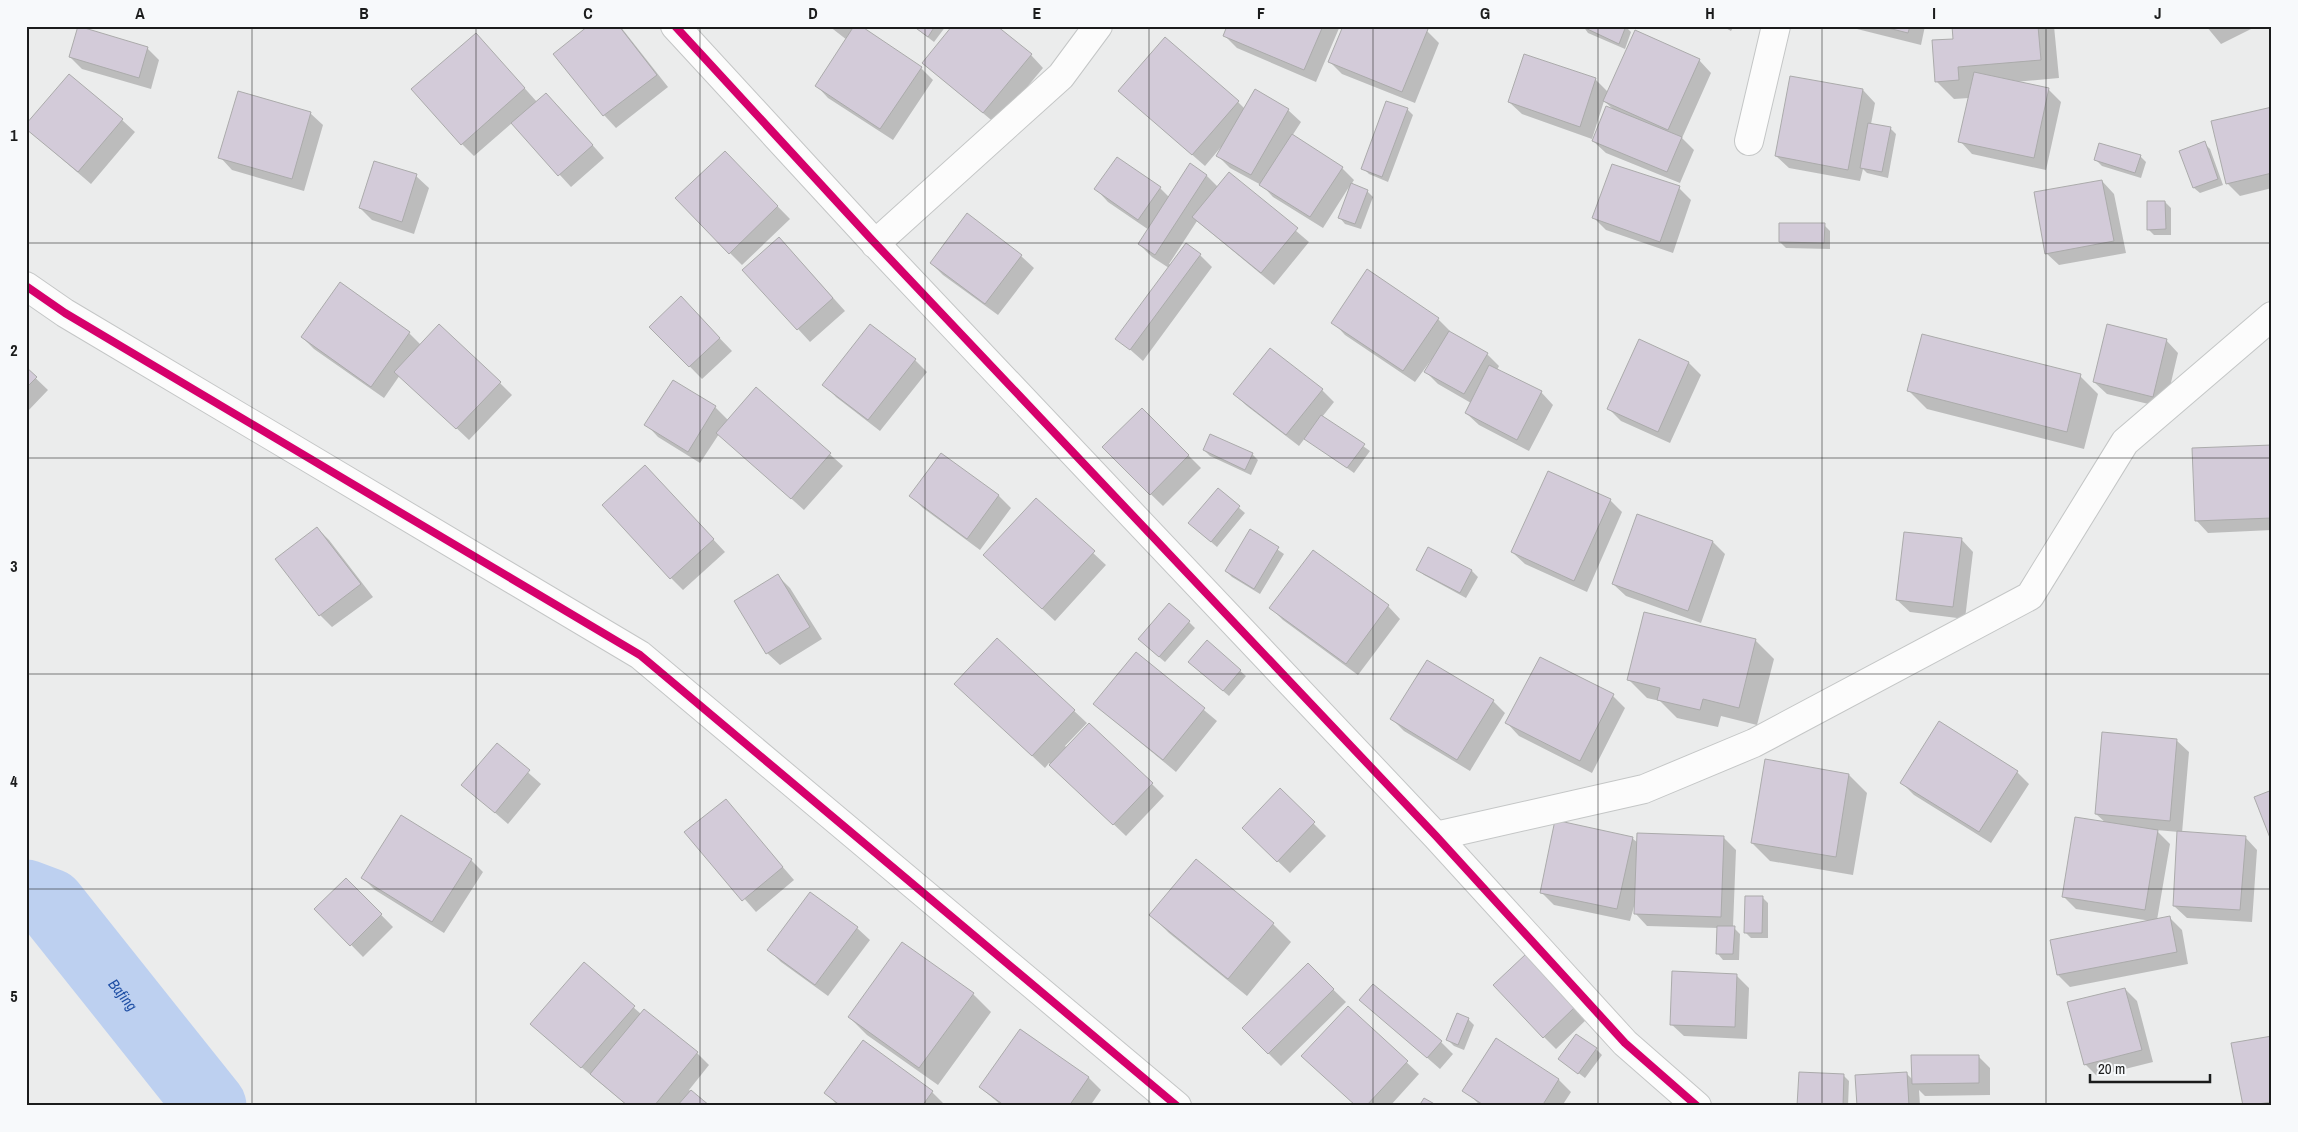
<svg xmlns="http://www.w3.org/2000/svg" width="2298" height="1132" viewBox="0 0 2298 1132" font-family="'Archivo Narrow',sans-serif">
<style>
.shadow{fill:#0003}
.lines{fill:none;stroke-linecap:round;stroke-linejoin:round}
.river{stroke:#bdd0f0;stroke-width:71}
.building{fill:#d3cbd9;stroke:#ababab}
.street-casing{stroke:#c4c6c6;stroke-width:30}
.street{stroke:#fcfcfc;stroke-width:28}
.cycleway-casing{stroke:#f7f9fb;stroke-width:11}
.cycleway{stroke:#d6006c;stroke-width:8}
.grid{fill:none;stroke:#1b1c1c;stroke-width:1;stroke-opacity:0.55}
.labels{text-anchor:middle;stroke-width:5;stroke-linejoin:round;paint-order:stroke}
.water-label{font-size:15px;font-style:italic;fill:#1f4fa5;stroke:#f7f9fb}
.neatline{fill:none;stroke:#1b1c1c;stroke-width:2}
.grid-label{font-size:16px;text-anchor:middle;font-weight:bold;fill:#1b1c1c}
</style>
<rect width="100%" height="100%" fill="#ebecec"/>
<!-- shadow -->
<path class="shadow" d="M590 26H620L668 87 616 128 604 115 555 54Z
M829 26H864L862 29 921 68 933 80 893 140 828 98 816 85 847 40Z
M913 26H946L934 42Z
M1229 26H1340L1316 82 1237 48 1225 36Z
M1583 26H1625L1631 32 1625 49 1588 33Z
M1722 26H1734L1731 31Z
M1845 26H1925L1921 45Z
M1953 26H2054L2059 78 2014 82 2049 90 2061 102 2046 170 1972 154 1960 141 1969 98 1954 99 1936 81 1955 40Z
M2206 26H2257L2221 44Z
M1427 31 1439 43 1415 103 1342 74 1330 62Z
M476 34 537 102 558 106 604 158 571 187 512 123 474 156 462 144Z
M147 48 159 60 151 89 82 69 70 57Z
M1031 55 1043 68 996 124 923 63Z
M1699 60 1711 73 1682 138 1694 150 1680 183 1606 153 1593 141 1614 110 1604 101 1592 139 1522 114 1509 102 1595 79 1608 92Z
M1863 90 1875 103 1871 124 1890 128 1896 134 1888 178 1867 173 1863 169 1860 181 1789 168 1776 156Z
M1119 91 1238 102 1245 109 1288 110 1301 122 1292 136 1342 168 1354 180 1351 185 1367 191 1373 197 1361 229 1345 224 1340 218 1349 187 1323 228 1273 197 1263 186 1230 168 1218 156 1221 147 1205 166Z
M1407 109 1413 115 1388 182 1369 174 1363 168Z
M2272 109V188L2240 196 2227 183Z
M310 113 323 125 304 191 232 170 220 157Z
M122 120 135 132 91 184 26 128Z
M2204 143 2210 149 2223 185 2200 193 2194 188Z
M725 153 790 219 742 265 730 253Z
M2140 156 2146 162 2141 178 2102 166 2096 160Z
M1229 174 1309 242 1274 285 1197 221 1169 264 1171 265 1200 255 1212 267 1143 361 1117 338 1169 268 1152 257 1139 244 1149 230 1108 202 1096 189 1160 188 1170 198 1206 175 1218 187Z
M416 176 429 188 414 234 372 220 360 208Z
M2102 181 2114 194 2126 253 2059 265 2046 253Z
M1679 188 1691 200 1673 253 1606 230 1594 218Z
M2165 202 2171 208V235H2154L2148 229Z
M967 215 1021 256 1034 268 998 315 943 275 931 263Z
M1824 225 1830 231V249L1786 248 1780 242Z
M791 251 845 311 810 342 744 270Z
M681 298 732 351 702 379 651 327Z
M1438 319 1450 331 1449 332 1487 354 1499 366 1497 370 1541 392 1553 405 1529 451 1479 425 1466 413 1471 403 1438 384 1426 372 1432 361 1431 360 1415 382 1345 335 1333 322Z
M409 333 421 345 500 383 512 395 469 440 400 375 384 398 314 349 302 337Z
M2166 340 2178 353 2165 408 2107 394 2094 382Z
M1640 341 1689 363 1701 375 1670 443 1621 421 1609 409Z
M915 360 927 372 880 431 836 397 824 384Z
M26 369 48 390 26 413Z
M2080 376 2098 394 2084 449 1927 409 1909 391Z
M673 381 715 407 729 421 756 389 843 466 804 510 719 434 700 463 658 437 646 424Z
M1322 390 1334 402 1322 417 1370 451 1354 473 1305 438 1299 446 1247 406 1234 394Z
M1142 409 1201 468 1163 506 1103 448Z
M2272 447V530L2208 533 2196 520Z
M1204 450 1252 454 1258 460 1251 475 1210 456Z
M942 455 999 496 1011 508 980 550 923 508 911 496Z
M657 479 725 552 683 590 671 578Z
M1218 490 1245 513 1217 547 1196 529Z
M1036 500 1106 565 1055 621 997 567Z
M1610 500 1622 512 1587 592 1525 564 1512 552Z
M1638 516 1713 542 1725 554 1701 623 1626 596 1613 584Z
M317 528 329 540 373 597 332 627 320 615 276 559Z
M1250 531 1284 554 1260 594 1232 577 1226 571Z
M1961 539 1973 552 1965 619 1910 612 1897 600Z
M1429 548 1472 571 1478 577 1466 598 1424 575 1418 569Z
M778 576 790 588 822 639 780 665 767 653Z
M1388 606 1400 619 1358 675 1283 620 1271 608Z
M1189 622 1195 628 1165 662 1145 645Z
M997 639 1087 723 1065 746 1067 748 1152 784 1164 796 1126 836 1049 763 1045 768 968 696Z
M1756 641 1774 659 1757 725 1721 716 1718 727 1677 718 1660 701 1647 698 1629 680Z
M1207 642 1246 676 1229 696 1196 668Z
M1136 653 1217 721 1176 772 1094 704Z
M1613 696 1625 708 1592 773 1519 736 1507 723Z
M1493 701 1505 713 1470 771 1404 731 1392 719Z
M2176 740 2189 752 2182 833 2245 837 2257 850 2252 922 2187 918 2174 906 2179 832 2156 830 2170 844 2157 920 2170 918 2182 930 2188 964 2070 987 2058 975 2151 921 2076 909 2064 897 2106 823 2096 814Z
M497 745 541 784 508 824 463 785Z
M1766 761 1849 775 1867 793 1853 875 1770 861 1752 843Z
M2017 772 2029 784 1991 843 1914 795 1902 783Z
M1280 790 1326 836 1290 873 1243 828Z
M725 800 794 880 756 912 686 832Z
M1632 838 1638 843 1724 838 1736 850 1733 927 1740 934 1739 960H1723L1718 954V928L1647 926 1635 913 1636 899 1630 921 1554 905 1541 892Z
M471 860 483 872 444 933 375 890 363 878Z
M1196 861 1273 924 1291 942 1247 996 1169 933 1151 915Z
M346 879 393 927 363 957 316 909Z
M1762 897 1768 903V938H1751L1745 932Z
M857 928 870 940 828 996 781 962 769 950Z
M1526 955 1587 1019 1556 1049 1544 1037Z
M584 964 641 1014 697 1053 709 1065 689 1090 708 1106H628L544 1036Z
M1308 965 1346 1002 1281 1066 1243 1028Z
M1736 975 1749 988 1747 1039 1684 1036 1671 1024Z
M2125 989 2137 1001 2153 1062 2097 1076 2085 1064Z
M973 994 991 1012 938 1085 867 1035 849 1017Z
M1361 1000 1441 1042 1453 1054 1440 1069Z
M1348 1007 1419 1074 1390 1106H1357Z
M1468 1019 1474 1025 1464 1050 1454 1046 1448 1040Z
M1021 1030 1089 1078 1101 1090 1090 1106H1002L980 1087Z
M2272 1037V1106H2244Z
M1497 1040 1559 1080 1571 1092 1562 1106H1481L1464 1090Z
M1596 1049 1602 1055 1585 1078 1560 1059Z
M1978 1056 1990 1068V1095L1925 1096 1919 1090 1920 1106H1858L1906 1073 1913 1080Z
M1843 1075 1849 1081 1848 1106H1798Z
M932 1092 944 1104 943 1106H838L826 1093Z"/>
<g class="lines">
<!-- river -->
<path class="river" id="s1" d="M26 895 50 904 211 1106"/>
</g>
<!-- building -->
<path class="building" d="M78 26 148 47 139 78 69 57Z
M588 26H619L657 75 603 116 553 54Z
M854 26H861L922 67 880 129 815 86Z
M913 26H935L928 37Z
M952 26H997L1032 54 983 113 922 63Z
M1227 26H1323L1304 70 1223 36Z
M1343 26H1420L1428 29 1402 92 1328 62Z
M1581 26H1626L1619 44Z
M1880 26H1910L1908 33Z
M1952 26H2038L2041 60 1958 67 1959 80 1935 82 1932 40 1953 39Z
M1635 30 1700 59 1668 130 1603 101Z
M476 33 525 88 461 145 411 89Z
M1165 37 1239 101 1192 155 1118 91Z
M1524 54 1596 78 1580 127 1508 102Z
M1974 72 2049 88 2034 158 1958 142Z
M69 74 123 119 78 172 26 129V124Z
M1790 76 1863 89 1848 170 1775 156Z
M1255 89 1289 109 1251 175 1216 156Z
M238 91 311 112 292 179 218 158Z
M546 93 593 145 558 176 511 123Z
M1386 101 1408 108 1382 177 1361 169Z
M1606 106 1682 137 1667 172 1592 141Z
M2272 107V173L2226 184 2211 121Z
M1868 123 1891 127 1882 172 1860 168Z
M1292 134 1343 167 1310 217 1259 185Z
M2205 141 2218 179 2193 188 2179 151Z
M2099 143 2141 155 2135 173 2094 160Z
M725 151 778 206 729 254 675 198Z
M1117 157 1161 187 1138 220 1094 189Z
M374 161 417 174 402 222 359 208Z
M1190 163 1207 175 1155 255 1138 244Z
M1612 164 1680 186 1660 242 1592 218Z
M1229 172 1298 228 1261 273 1192 217Z
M2102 180 2114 241 2045 254 2034 192Z
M1351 183 1368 190 1355 224 1338 218Z
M2147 201H2165L2166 229 2147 230Z
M967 213 1022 255 985 304 930 263Z
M1779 223H1825L1824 243 1779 242Z
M779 237 833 298 797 330 742 270Z
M1186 243 1201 254 1130 350 1115 339Z
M1367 269 1439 318 1403 371 1331 323Z
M340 282 410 332 371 387 301 337Z
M681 296 720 338 689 367 649 327Z
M439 324 501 382 456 429 394 372Z
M870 324 916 359 868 420 822 385Z
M2107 324 2167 339 2153 397 2093 382Z
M1449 331 1488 353 1464 394 1424 372Z
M1922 334 2081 374 2067 432 1907 391Z
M1639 339 1689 362 1658 432 1607 409Z
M1270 348 1323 389 1286 435 1233 394Z
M1489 365 1542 391 1517 440 1465 413Z
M26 367 37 377 26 388Z
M673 380 716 406 688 452 644 425Z
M756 387 831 453 791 499 716 433Z
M1142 408 1189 455 1150 495 1102 447Z
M1321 415 1365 444 1347 468 1304 439Z
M1210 434 1253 453 1245 470 1203 450Z
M2272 445V518L2195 521 2192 448Z
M941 453 999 495 967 539 909 496Z
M645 465 714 539 670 579 602 505Z
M1548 471 1611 499 1574 581 1511 552Z
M1218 488 1240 506 1211 542 1188 523Z
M1036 498 1095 551 1042 609 983 555Z
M1637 514 1713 541 1688 611 1612 584Z
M317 527 361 584 319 616 275 559Z
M1250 529 1279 547 1254 589 1225 571Z
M1904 532 1962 538 1953 607 1896 600Z
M1428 547 1472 570 1460 593 1416 570Z
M1313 550 1389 605 1346 664 1269 608Z
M778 574 810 627 766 654 734 601Z
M1169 603 1190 621 1159 657 1138 639Z
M1644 612 1756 639 1739 708 1703 699 1700 710 1657 700 1660 688 1627 680Z
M997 638 1075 710 1032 756 954 684Z
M1207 640 1241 670 1223 691 1188 662Z
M1136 652 1205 708 1163 760 1093 704Z
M1540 657 1614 694 1580 761 1505 723Z
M1427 660 1494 700 1457 760 1390 719Z
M1939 721 2018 771 1979 832 1900 783Z
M1089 723 1153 783 1113 825 1049 765Z
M2102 732 2177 739 2170 821 2095 814Z
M497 743 530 770 495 813 461 785Z
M1765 759 1849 774 1836 857 1751 843Z
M1280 788 1315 822 1277 862 1242 828Z
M2272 790V843L2254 797Z
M726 799 783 867 742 901 684 832Z
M401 815 472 859 432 922 361 878Z
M2075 817 2158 830 2145 910 2062 897Z
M1555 820 1633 837 1617 909 1540 893Z
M2177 831 2246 836 2240 910 2173 906Z
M1637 833 1724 836 1721 917 1634 914Z
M1196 859 1274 923 1228 979 1149 915Z
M346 878 382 914 350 946 314 909Z
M810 892 858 927 815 985 767 950Z
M1745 896H1763L1762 933H1744Z
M2170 916 2177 952 2057 975 2050 940Z
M1717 926H1735L1733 954H1716Z
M902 942 974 993 919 1068 848 1017Z
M1526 954 1576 1006 1543 1038 1493 985Z
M584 962 635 1006 581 1068 530 1024Z
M1308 963 1334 989 1268 1054 1242 1028Z
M1672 971 1737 974 1735 1027 1670 1025Z
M1373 984 1442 1041 1427 1058 1359 1000Z
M2125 988 2142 1050 2084 1065 2067 1002Z
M1348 1006 1408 1061 1366 1106H1356L1301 1056Z
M644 1009 698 1052 654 1106H628L590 1074Z
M1457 1013 1469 1018 1458 1045 1446 1040Z
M1020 1029 1089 1077 1069 1106H1005L979 1087Z
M1576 1034 1597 1048 1578 1074 1558 1059Z
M2272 1036V1102L2243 1106 2231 1043Z
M1496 1038 1559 1079 1542 1106H1485L1462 1091Z
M863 1040 933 1091 922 1106H841L824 1093Z
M1911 1055H1979V1083L1912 1084Z
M1799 1072 1844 1074 1843 1106H1797Z
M1907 1072 1909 1106H1857L1855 1075Z
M691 1090 710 1106H677Z
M1424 1098 1438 1106H1419Z"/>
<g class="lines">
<!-- street casing -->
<g class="street-casing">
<path id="street" d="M675 26 872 240 1436 836 1625 1043 1697 1106
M1749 141 1776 26
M875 244 1061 76 1098 26
M26 286 65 313 640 655 1177 1106
M1436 836 1644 789 1754 743 2030 596 2125 442 2272 316"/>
</g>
<!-- street -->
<use href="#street" class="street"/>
<!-- cycleway casing -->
<g class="cycleway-casing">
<path id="cycleway" d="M675 26 872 240 1436 836 1625 1043 1697 1106
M26 286 65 313 640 655 1177 1106"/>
</g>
<!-- cycleway -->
<use href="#cycleway" class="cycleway"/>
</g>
<!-- grid -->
<path class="grid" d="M252 26V1106M476 26V1106M700 26V1106M925 26V1106M1149 26V1106M1373 26V1106M1598 26V1106M1822 26V1106M2046 26V1106M26 243H2272M26 458H2272M26 674H2272M26 889H2272"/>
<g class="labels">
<!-- water labels -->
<g class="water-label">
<text dy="5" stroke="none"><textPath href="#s1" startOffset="142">Bafing</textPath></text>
</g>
</g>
<!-- border -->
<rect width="2298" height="1132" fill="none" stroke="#f7f9fb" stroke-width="55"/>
<!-- scale -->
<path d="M2090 1074v8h120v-8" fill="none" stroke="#1b1c1c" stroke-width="2.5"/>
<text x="2098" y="1074" font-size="15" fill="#1b1c1c" stroke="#f7f9fb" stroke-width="4" paint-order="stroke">20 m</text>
<rect x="28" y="28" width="2242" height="1076" class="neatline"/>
<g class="grid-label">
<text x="140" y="19">A</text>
<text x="364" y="19">B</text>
<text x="588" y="19">C</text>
<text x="813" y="19">D</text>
<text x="1037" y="19">E</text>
<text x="1261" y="19">F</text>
<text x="1485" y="19">G</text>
<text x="1710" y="19">H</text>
<text x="1934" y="19">I</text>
<text x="2158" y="19">J</text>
<text x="14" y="141">1</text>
<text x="14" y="356">2</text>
<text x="14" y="572">3</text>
<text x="14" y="787">4</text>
<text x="14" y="1002">5</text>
</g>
</svg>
